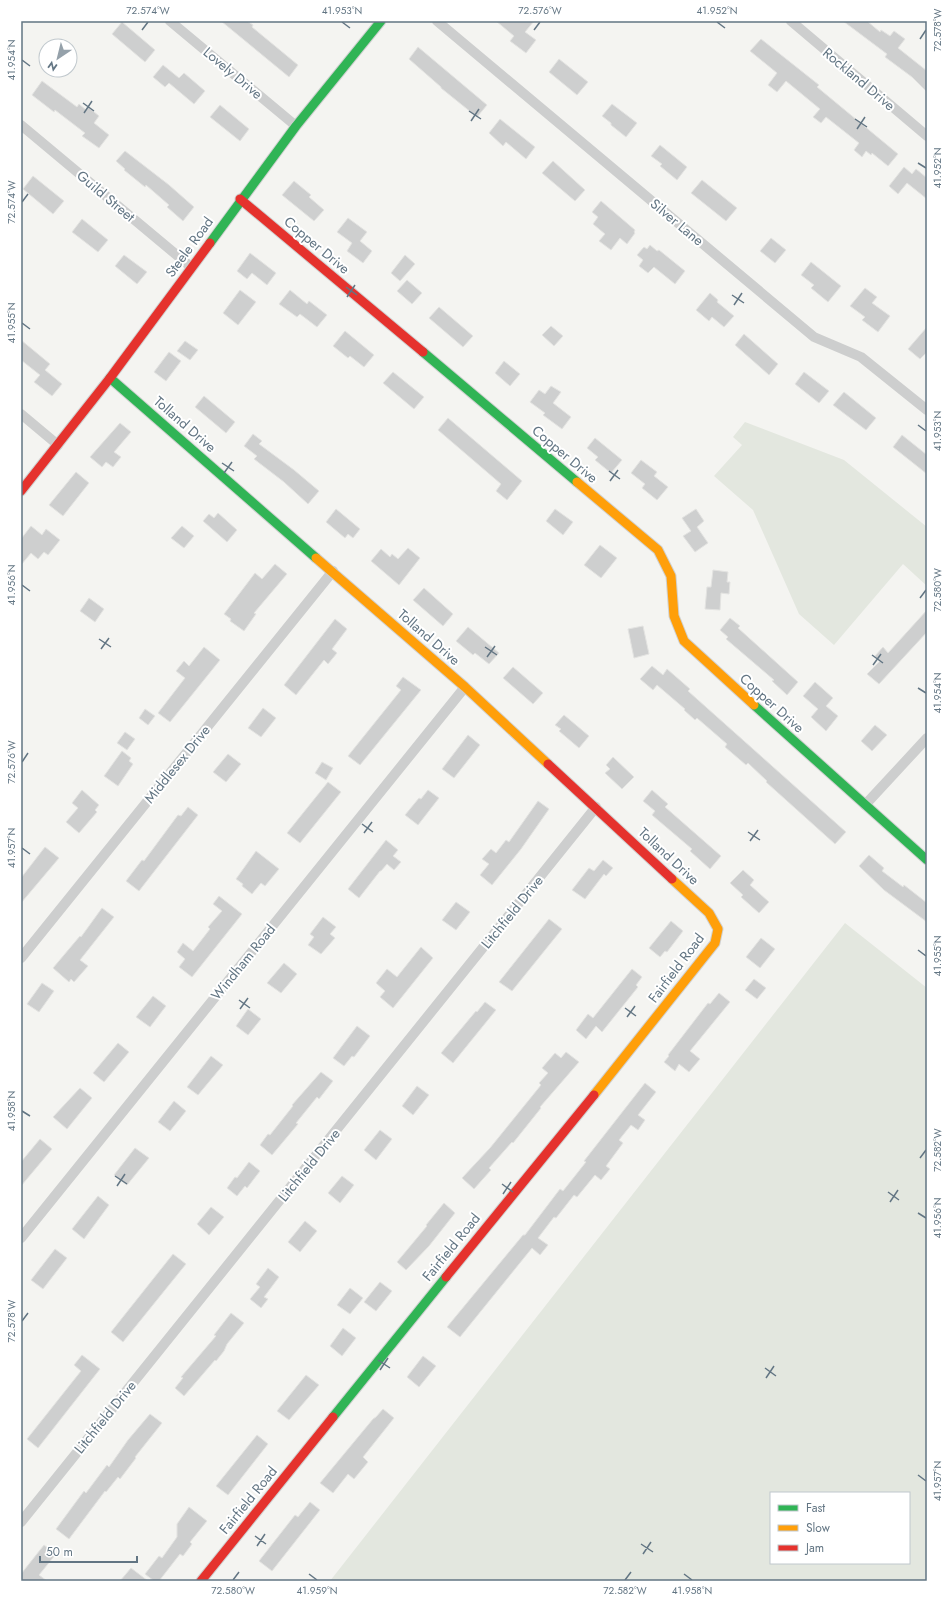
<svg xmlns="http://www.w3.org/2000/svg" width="948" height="1602" viewBox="0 0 948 1602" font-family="Jost,sans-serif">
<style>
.green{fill:#e3e7df;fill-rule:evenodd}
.building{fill:#cecfcf;stroke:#e3e3e1}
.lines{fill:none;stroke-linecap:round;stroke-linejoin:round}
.fast-casing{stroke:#d0d1d1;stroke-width:11}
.slow-casing{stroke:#d0d1d1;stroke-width:11}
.jam-casing{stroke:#d0d1d1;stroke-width:11}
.street{stroke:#cdcece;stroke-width:10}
.fast{stroke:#30b455;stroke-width:9}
.slow{stroke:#ff9f0a;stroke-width:9}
.jam{stroke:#e5322d;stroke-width:9}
.ticks{fill:none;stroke:#627583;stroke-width:1.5}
.labels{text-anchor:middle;stroke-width:4;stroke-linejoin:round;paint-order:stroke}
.street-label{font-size:14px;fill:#627583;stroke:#fff}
.neatline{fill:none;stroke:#627583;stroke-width:1.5}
.ticks-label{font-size:10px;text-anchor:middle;fill:#627583}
</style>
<rect width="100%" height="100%" fill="#f4f4f1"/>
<!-- green -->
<path class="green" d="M745 422 844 460 927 527V586L903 564 834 645 799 614 753 510 714 476 742 445 733 437Z
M845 923 927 988V1581H330ZM771 1493H909V1563H771Z"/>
<!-- building -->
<path class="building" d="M221 21H247L253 25 252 27 298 65 289 77Z
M496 21H534L525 32 536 40 526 53 510 41 514 36Z
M843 21H867L880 32 881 30 890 36 894 31 905 39 898 48 927 71V92L912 77 885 57 887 54Z
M122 22 155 50 145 62 112 34Z
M761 39 819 85 817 87 898 154 888 166 872 153 871 155 866 151 862 157 854 150 859 143 826 117 821 123 813 117 820 109 786 81 777 92 768 85 777 73 750 51Z
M418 47 487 105 477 117 441 88V87L409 59Z
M559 59 588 82 577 95 549 72Z
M163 65 179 78 184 73 205 91 194 104 169 83 165 87 153 77Z
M42 81 77 107 79 104 86 110 88 107 99 116 94 123 109 135 99 148 82 136 85 133 55 110 54 112 32 95Z
M612 104 637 123 626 137 611 125V123L602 116Z
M220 105 249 129 240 141 210 117Z
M500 119 535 147 526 159 506 142 503 146 489 133Z
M660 145 687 167 677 180 660 166 662 164 651 156Z
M125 151 169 185 194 207 183 221 167 207 169 205 146 185 145 187 124 170 125 169 116 161Z
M553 161 585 190 575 201 542 173Z
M904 167 912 174 916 169 927 178V199L907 183 898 194 889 186Z
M33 176 64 201 53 214 23 189Z
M702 180 737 208 726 221 691 193Z
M294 181 311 195 309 197 324 210 314 221 282 195Z
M601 201 635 230 634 232 635 233 627 244 620 238 611 250 599 241 605 234 593 224 598 217 592 212Z
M348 218 367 232 360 241 372 251 363 263 347 251 352 243 337 232Z
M82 219 108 240 98 252 72 232Z
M771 238 786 250 775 263 760 251Z
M650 245 657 251 659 250 685 271 675 284 654 267 648 273 639 266 643 260 637 255 644 247 647 249Z
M250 253 276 273 267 285 252 273 247 279 237 271Z
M124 255 147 272 137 284 115 266Z
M405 255 415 264 400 281 391 273Z
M811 262 841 286 828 302 811 288 814 285 801 275Z
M407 280 422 293 412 304 397 291Z
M865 288 877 297 872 303 890 316 878 332 862 320 865 317 850 306Z
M240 290 256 302 238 325 223 313Z
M290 290 307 304 309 301 327 315 317 327 300 314 297 317 279 304Z
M710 293 718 300 717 302 734 316 724 327 712 317 709 321 696 310Z
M439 307 473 336 463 347 429 318Z
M551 326 563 336 554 346 542 335Z
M927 327V352L920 359 908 349Z
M345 331 374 355 364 367 350 356 348 358 333 346Z
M744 334 778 364 769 375 735 345Z
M21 340 50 364 45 370 62 384 52 396 34 382 40 375 21 360Z
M185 341 198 350 190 360 177 351Z
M169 352 181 361 166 381 154 372Z
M504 361 520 374 510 386 495 373Z
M393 372 424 397 414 409 383 383Z
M804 372 829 391 819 403 795 384Z
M551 386 561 392 553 403 571 417 562 429 543 415 545 413 530 402 539 390 545 394Z
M844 392 876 418 866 430 833 405Z
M204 396 235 422 226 433 195 407Z
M448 418 522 481 507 500 496 491 501 484 438 430Z
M120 423 131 432 114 452 121 457 113 467 106 462 102 467 90 457Z
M253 434 262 441 259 444 294 470 319 491 308 504 284 482 254 459 257 456 244 446Z
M902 435 927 455V474L893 447Z
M595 438 622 460 611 473 595 460 598 457 587 448Z
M641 460 657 472 654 476 668 487 657 500 642 488 645 484 631 473Z
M76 472 89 483 63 516 49 505Z
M336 509 360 529 353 538 348 534 345 538 326 522Z
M555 509 573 522 563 535 546 521Z
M696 509 704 521 697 527 708 543 695 552 683 536 691 531 682 518Z
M218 513 237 530 227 542 203 521 209 514 214 518Z
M31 526 42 535 46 529 60 540 48 555 44 552 38 559 31 553 21 565V539Z
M182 526 194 536 184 548 171 538Z
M600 545 617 558 601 578 584 565Z
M408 548 420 558 399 585 371 561 381 549 390 557 392 554 398 559Z
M275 564 287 574 254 613 256 614 244 631 230 621 231 619 224 614 255 573 262 579Z
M713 570 728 572 727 582H730L729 594 721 593 720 610 705 609 707 587H711Z
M424 588 453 614 443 626 413 600Z
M89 598 104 609 95 622 80 611Z
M927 610V632L879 684 867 674 880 661 875 656 883 647 888 653Z
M730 618 740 626 738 628 798 682 787 695 772 681 774 680 726 639 728 637 720 630Z
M335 619 347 629 332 649 337 653 328 664 324 660 296 695 284 685Z
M643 626 649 654 634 658 628 629Z
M468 627 499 653 489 664 475 653 473 655 456 641Z
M204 647 220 660 170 722 158 713 185 678 176 671 184 661 189 666Z
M652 666 663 675 667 669 690 689 688 691 846 832 835 844 766 782 767 781 748 763 746 765 725 747 727 744 697 718 695 720 684 710 685 709 657 685 653 690 640 679Z
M513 667 543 693 533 704 503 678Z
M403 677 421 690 360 765 348 756 401 690 396 686Z
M815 682 833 698 826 706 838 716 826 731 811 717 818 709 803 696Z
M263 708 276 718 261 737 248 728Z
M145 709 155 716 148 725 139 718Z
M564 715 589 736 579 748 559 731 561 729 555 725Z
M875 725 887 735 872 751 861 741Z
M125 732 135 739 127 750 117 743Z
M468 735 480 745 454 778 442 769Z
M122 751 131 758 129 761 133 764 118 786 104 776Z
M228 754 241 764 226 782 213 772Z
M613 757 634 777 622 789 605 773 610 769 606 765Z
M322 762 333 768 326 780 315 773Z
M328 782 341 792 300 843 287 833Z
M82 790 99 805 95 810 97 812 79 833 66 822 78 808 72 803Z
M428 790 439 798 418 825 405 815 419 798 421 799Z
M652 790 668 804 665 807 721 856 710 869 690 851 692 849 652 815 655 811 643 801Z
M538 801 549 809 521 849 492 885 480 875 489 864 482 859 491 849 496 853 506 840 509 842Z
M188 807 198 815 139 891 126 881 142 860 144 861 178 815 181 816Z
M386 840 398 850 393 856 401 862 394 870 387 864 381 871H380L359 898 348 889Z
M45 847 59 858 21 903V878Z
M256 851 279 869 265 886 261 883 252 894 242 886 243 884 236 879Z
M869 855 884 868 882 871 903 887 904 885 927 903V922L884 890 859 866Z
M603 860 613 868 606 876 604 874 585 899 572 890 589 868 594 871Z
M743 870 754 880 750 885 769 902 759 913 741 897 743 895 730 883Z
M219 896 242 914 192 977 179 967 185 959 177 952 183 943 193 951 210 929 208 927 222 911 213 904Z
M456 902 470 912 456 930 442 920Z
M102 908 114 917 80 960 88 966 74 982 71 979 69 982 53 968 80 936 81 937Z
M323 917 336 927 330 934 335 938 321 954 308 945 314 937 310 934Z
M549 919 562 929 512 991 499 982Z
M671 921 683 931 667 952 665 951 660 957 649 948Z
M761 938 775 949 760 968 746 957Z
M421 947 433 958 393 1008 380 997 385 991 376 983 387 969 397 977Z
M284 963 297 974 281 993 267 983Z
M632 969 642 977 636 985 638 987 602 1032 596 1026 586 1039 576 1030 588 1014 593 1018Z
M754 979 766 988 757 999 745 990Z
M42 983 54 991 39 1012 27 1004Z
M719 993 730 1002 690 1051 700 1059 689 1072 679 1064 675 1071 664 1062 669 1056 668 1055 708 1003 710 1004Z
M153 996 166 1006 150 1027 136 1017Z
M485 1002 496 1010 453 1063 441 1053 476 1011 477 1012Z
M248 1009 261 1019 248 1035 236 1026Z
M357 1026 370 1036 354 1057 352 1056 344 1066 333 1058Z
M118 1043 129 1052 104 1082 93 1073Z
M566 1052 579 1062 540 1107 541 1108 513 1143 512 1142 489 1168 491 1170 474 1189 462 1178 490 1148 541 1085 539 1083 548 1073 542 1068 555 1053 561 1058Z
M211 1056 223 1065 198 1095 187 1087Z
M321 1072 333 1081 319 1099 317 1097 296 1123 298 1124 272 1155 260 1145 268 1134 270 1135 293 1106 292 1105Z
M645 1083 656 1092 638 1115 645 1120 638 1130 631 1125 619 1140 623 1143 606 1166 610 1169 601 1180 595 1175 577 1197 574 1195 556 1218 554 1217 538 1238 548 1245 540 1255 532 1248 460 1337 447 1327 523 1235H525L560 1189 563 1191 586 1162 584 1161Z
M417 1086 429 1095 413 1115 402 1106Z
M80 1088 92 1098 67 1129 53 1117Z
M174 1101 186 1111 170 1131 158 1122Z
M380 1130 392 1139 376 1160 364 1150Z
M40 1139 52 1149 21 1186V1162Z
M135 1148 149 1158 127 1185 114 1175Z
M249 1162 260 1171 247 1188 245 1186 237 1196 227 1188 235 1177 237 1178Z
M342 1176 354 1185 340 1203 328 1193Z
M98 1196 109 1205 84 1239 72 1229Z
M444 1203 455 1213 429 1246 406 1270 397 1262 427 1226 426 1225Z
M211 1207 224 1217 209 1235 197 1224Z
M305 1221 317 1231 300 1252 288 1242Z
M55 1249 67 1258 43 1289 31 1280Z
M173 1254 186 1264 123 1342 111 1332Z
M268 1268 279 1277 264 1297 268 1299 261 1308 250 1299 260 1287 256 1284Z
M380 1282 392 1291 376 1311 364 1302Z
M350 1288 363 1298 350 1314 337 1305Z
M231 1313 244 1323 227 1344 224 1351 216 1361 215 1360 184 1396 175 1388 183 1378 181 1377 216 1336 214 1335Z
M343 1328 356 1338 342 1356 330 1346Z
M82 1355 100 1369 38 1448 27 1439 81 1371 74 1365Z
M423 1356 436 1366 419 1387 407 1377Z
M306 1375 319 1385 289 1420 277 1411Z
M383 1409 394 1418 363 1457 368 1462 354 1479 348 1474 333 1493 320 1483 373 1419 376 1417Z
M150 1414 162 1423 135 1457 136 1458 120 1479 118 1477 106 1492 105 1491 69 1539 56 1529 84 1491 86 1493 107 1465 109 1467 128 1440Z
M257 1435 268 1444 228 1495 216 1486Z
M310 1502 320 1510 272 1571 259 1561 295 1515 298 1517Z
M189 1507 207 1521 190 1542 192 1544 183 1556 180 1554 159 1581H154L145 1574 159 1556 162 1558 177 1537V1524Z
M44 1545 56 1554 39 1575 47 1581H21V1574Z
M131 1568 148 1581H120Z"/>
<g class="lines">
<!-- fast casing -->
<g class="fast-casing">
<path id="fast" d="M210 243 296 126 381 21
M423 352 577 482
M110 378 316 558
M754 705 927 860
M333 1417 446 1277"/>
</g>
<!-- slow casing -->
<g class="slow-casing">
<path id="slow" d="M577 482 658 550 671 576 674 616 684 641 754 705
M316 558 465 687 548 764
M594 1095 715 943 718 929 709 913 672 879"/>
</g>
<!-- jam casing -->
<g class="jam-casing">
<path id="jam" d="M240 199 423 352
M21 491 110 378 210 243
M548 764 672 879
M446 1277 594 1095
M201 1581 333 1417"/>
</g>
<!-- street -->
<path class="street" d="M170 21 296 126
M437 21 814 337 861 357 927 410
M791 21 927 136
M21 125 191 267
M21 414 58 445
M865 805 927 738
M21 958 333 571
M21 1238 465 687
M21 1522 596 807"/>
<!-- fast -->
<use href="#fast" class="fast"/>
<!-- slow -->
<use href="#slow" class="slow"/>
<!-- jam -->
<use href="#jam" class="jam"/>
</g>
<!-- ticks -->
<path class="ticks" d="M342 22 350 28M717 22 725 28M142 30 148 22M534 30 540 22M920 39 926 30M22 60 30 66M83 103 94 111M469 111 481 119M84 113 92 101M855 119 867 127M471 121 479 109M857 129 865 117M918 163 926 168M22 202 28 194M346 287 357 295M732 295 744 303M347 297 355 285M734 305 742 293M22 323 30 329M918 425 926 431M222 463 234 471M609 471 620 479M224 473 232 462M610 481 618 470M22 585 30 591M920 598 926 590M99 639 111 647M485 647 497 655M101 649 109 638M872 655 883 663M487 657 495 646M873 665 881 654M918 688 926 693M22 762 28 753M362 824 373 832M748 832 760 840M364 833 372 822M750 841 758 830M22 848 30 854M918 950 926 956M239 1000 250 1008M625 1008 636 1016M240 1009 248 998M627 1017 635 1006M22 1111 30 1116M920 1158 926 1150M115 1176 127 1184M502 1184 513 1192M117 1186 125 1174M888 1192 899 1200M503 1194 511 1182M890 1202 898 1190M918 1213 926 1218M22 1321 28 1313M378 1360 390 1368M765 1368 776 1376M380 1370 388 1358M766 1378 774 1366M918 1475 926 1481M255 1536 266 1544M641 1544 653 1552M257 1546 265 1534M643 1554 651 1542M309 1574 317 1580M684 1574 692 1580M233 1580 239 1572M625 1580 631 1572"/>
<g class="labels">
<!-- street labels -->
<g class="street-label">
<text transform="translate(233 73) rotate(40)" y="5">Lovely Drive</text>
<text transform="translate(859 79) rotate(40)" y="5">Rockland Drive</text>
<text transform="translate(106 196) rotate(40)" y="5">Guild Street</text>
<text transform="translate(677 222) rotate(40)" y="5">Silver Lane</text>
<text transform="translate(317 245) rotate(40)" y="5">Copper Drive</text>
<text transform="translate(189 247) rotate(-54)" y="5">Steele Road</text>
<text transform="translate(185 424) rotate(41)" y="5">Tolland Drive</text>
<text transform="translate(565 454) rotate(40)" y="5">Copper Drive</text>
<text transform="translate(429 637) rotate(41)" y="5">Tolland Drive</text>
<text transform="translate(772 703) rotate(42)" y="5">Copper Drive</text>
<text transform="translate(177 764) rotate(-51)" y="5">Middlesex Drive</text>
<text transform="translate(669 856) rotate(43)" y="5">Tolland Drive</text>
<text transform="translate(512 912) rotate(-51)" y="5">Litchfield Drive</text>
<text transform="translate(243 962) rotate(-51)" y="5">Windham Road</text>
<text transform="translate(676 968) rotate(-53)" y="5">Fairfield Road</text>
<text transform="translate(309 1165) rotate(-51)" y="5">Litchfield Drive</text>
<text transform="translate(451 1247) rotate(-51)" y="5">Fairfield Road</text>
<text transform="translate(105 1417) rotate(-51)" y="5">Litchfield Drive</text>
<text transform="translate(248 1500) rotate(-51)" y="5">Fairfield Road</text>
</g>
</g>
<!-- border -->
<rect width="948" height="1602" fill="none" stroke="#ffffff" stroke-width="44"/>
<!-- legend -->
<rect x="770" y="1492" width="140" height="72" fill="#ffffff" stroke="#c0c8cd"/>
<rect x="778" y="1505" width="20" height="6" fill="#30b455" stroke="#c0c8cd"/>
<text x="806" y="1512" font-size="12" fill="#627583">Fast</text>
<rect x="778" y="1525" width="20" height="6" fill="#ff9f0a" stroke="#c0c8cd"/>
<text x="806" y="1532" font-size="12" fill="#627583">Slow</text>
<rect x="778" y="1545" width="20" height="6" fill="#e5322d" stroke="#c0c8cd"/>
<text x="806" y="1552" font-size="12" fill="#627583">Jam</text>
<!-- north arrow -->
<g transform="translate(58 58) rotate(215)"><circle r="19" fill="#ffffff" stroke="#c0c8cd"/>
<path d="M0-3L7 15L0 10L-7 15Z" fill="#95a1aa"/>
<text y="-6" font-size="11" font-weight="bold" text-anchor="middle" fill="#627583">N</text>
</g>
<!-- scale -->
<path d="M40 1556v6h97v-6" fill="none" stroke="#627583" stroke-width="2"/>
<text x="46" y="1556" font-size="12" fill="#627583" stroke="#ffffff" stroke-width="3" paint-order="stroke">50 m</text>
<rect x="22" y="22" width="904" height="1558" class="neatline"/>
<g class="ticks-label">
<text x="148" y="14">72.574°W</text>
<text x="342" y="14">41.953°N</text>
<text x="540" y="14">72.576°W</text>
<text x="717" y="14">41.952°N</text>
<text transform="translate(937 30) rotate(-90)" y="4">72.578°W</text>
<text transform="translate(11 60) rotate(-90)" y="4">41.954°N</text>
<text transform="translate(937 168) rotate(-90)" y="4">41.952°N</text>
<text transform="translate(11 202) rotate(-90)" y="4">72.574°W</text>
<text transform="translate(11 323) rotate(-90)" y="4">41.955°N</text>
<text transform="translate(937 431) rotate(-90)" y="4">41.953°N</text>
<text transform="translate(11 585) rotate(-90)" y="4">41.956°N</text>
<text transform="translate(937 590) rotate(-90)" y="4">72.580°W</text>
<text transform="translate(937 693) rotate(-90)" y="4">41.954°N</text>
<text transform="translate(11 762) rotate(-90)" y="4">72.576°W</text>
<text transform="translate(11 848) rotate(-90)" y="4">41.957°N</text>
<text transform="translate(937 956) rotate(-90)" y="4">41.955°N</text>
<text transform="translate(11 1111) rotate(-90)" y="4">41.958°N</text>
<text transform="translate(937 1150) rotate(-90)" y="4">72.582°W</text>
<text transform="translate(937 1218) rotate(-90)" y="4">41.956°N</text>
<text transform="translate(11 1321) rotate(-90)" y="4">72.578°W</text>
<text transform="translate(937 1481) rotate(-90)" y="4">41.957°N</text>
<text x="233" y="1594">72.580°W</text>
<text x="317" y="1594">41.959°N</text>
<text x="625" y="1594">72.582°W</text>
<text x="692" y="1594">41.958°N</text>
</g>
</svg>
